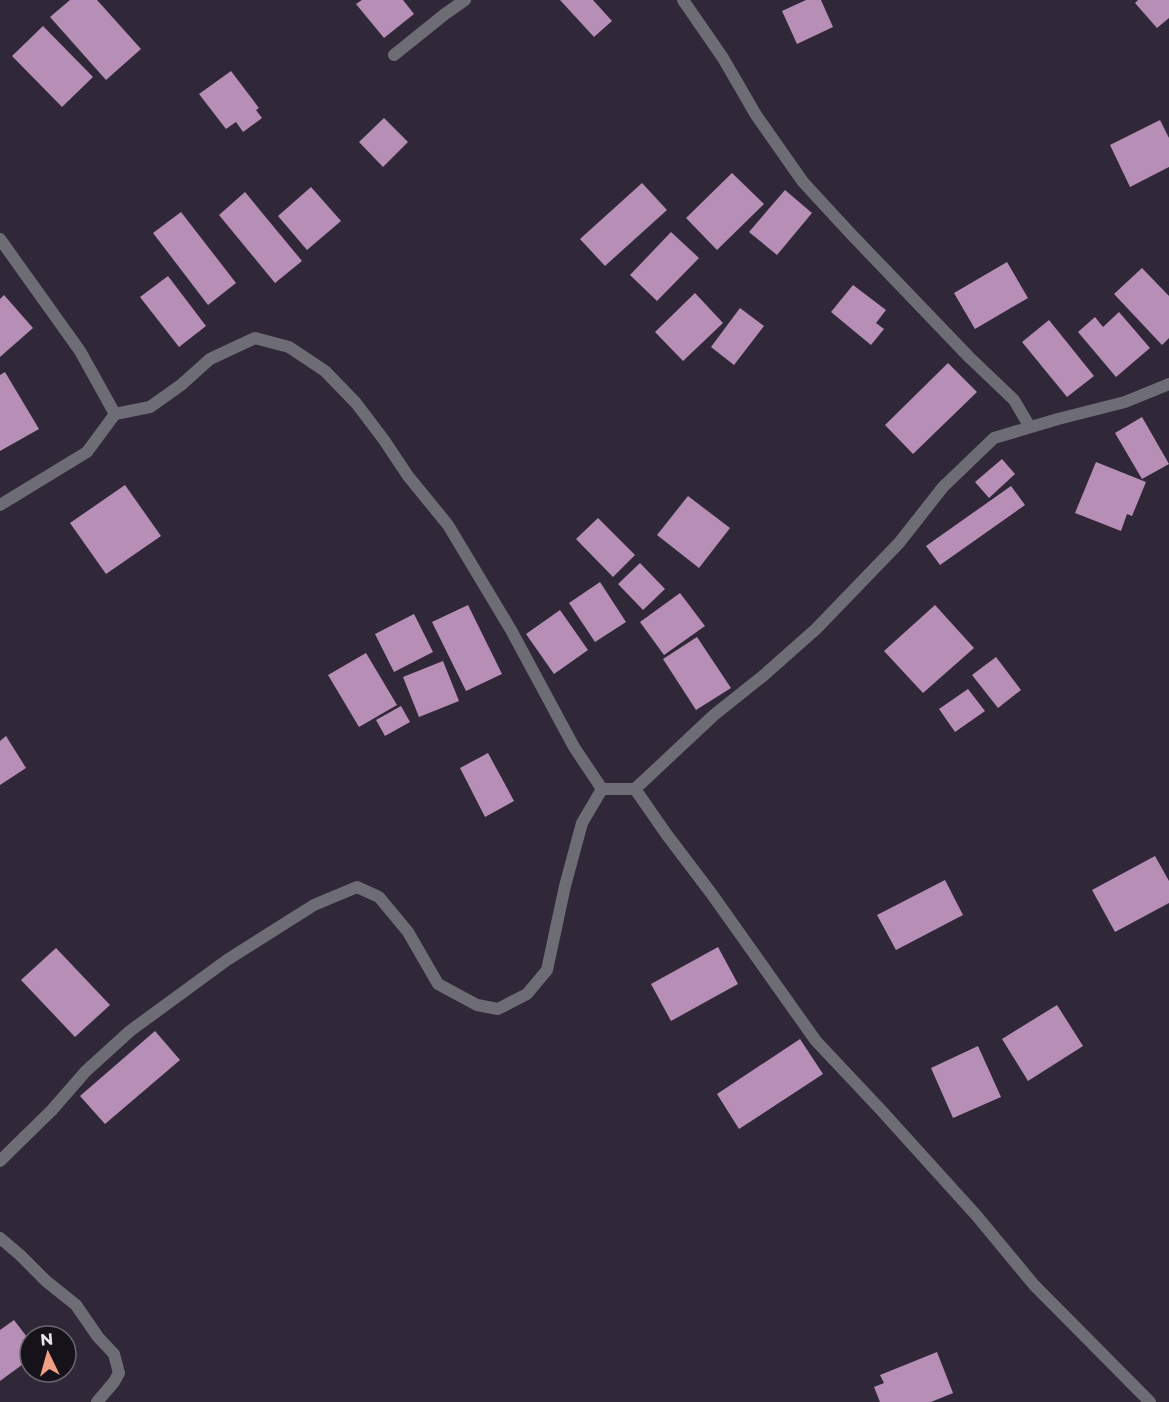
<svg xmlns="http://www.w3.org/2000/svg" width="1169" height="1402" viewBox="0 0 1169 1402" font-family="Montserrat,sans-serif">
<style>
.building{fill:#b78eb6}
.lines{fill:none;stroke-linecap:round;stroke-linejoin:round}
.street{stroke:#6e6d76;stroke-width:12}
</style>
<rect width="100%" height="100%" fill="#302838"/>
<!-- building -->
<path class="building" d="M70 0H97L141 49 106 80 50 17Z
M362 0H403L414 14 384 38 356 4Z
M560 0H593L612 21 594 37Z
M806 0H821L833 27 797 44 782 11Z
M1138 0H1169V18L1157 28 1135 3Z
M43 26 93 77 62 107 12 56Z
M231 71 259 108 256 110 262 118 243 132 236 122 226 129 199 94Z
M384 118 408 142 383 167 359 142Z
M1160 120 1169 138V167L1130 187 1110 145Z
M732 173 764 204 717 250 686 218Z
M642 183 667 210 605 266 580 239Z
M311 187 341 221 307 250 278 216Z
M785 190 812 213 777 255 749 232Z
M245 192 302 261 275 283 219 215Z
M181 212 236 283 208 305 153 233Z
M671 232 699 258 657 301 630 275Z
M1007 262 1028 298 975 329 954 293Z
M1142 268 1169 296V338L1162 345 1114 294Z
M168 276 206 326 179 347 140 297Z
M853 285 886 310 876 323 884 329 871 345 831 312Z
M695 293 723 323 683 361 655 332Z
M4 295 33 328 0 357V299Z
M740 308 764 326 734 365 711 347Z
M1119 312 1150 348 1116 377 1078 332 1095 317 1103 327Z
M1049 320 1094 376 1067 397 1022 342Z
M948 363 977 392 913 454 885 425Z
M5 372 39 429 0 451V375Z
M1142 417 1169 464 1142 479 1115 433Z
M1002 459 1015 474 989 498 975 482Z
M1096 462 1146 482 1132 516 1127 514 1121 531 1075 513Z
M125 485 161 536 106 574 70 523Z
M1011 486 1025 505 940 565 926 546Z
M688 496 730 528 699 568 657 535Z
M598 518 635 555 613 577 576 539Z
M640 563 665 589 643 610 618 584Z
M600 582 626 622 595 642 569 603Z
M680 593 705 626 664 655 640 622Z
M468 605 502 674 466 691 432 622Z
M935 605 974 648 923 693 884 651Z
M560 610 588 650 554 674 526 634Z
M414 614 433 652 394 672 375 634Z
M697 637 731 688 696 710 663 659Z
M366 653 397 705 359 727 328 675Z
M996 657 1021 690 998 708 972 675Z
M443 661 459 701 419 717 403 677Z
M968 689 985 711 955 732 939 709Z
M401 706 410 722 385 736 376 720Z
M6 736 26 768 0 785V741Z
M488 753 514 801 485 817 460 768Z
M1155 856 1169 881V903L1115 932 1092 890Z
M945 880 963 915 896 950 877 915Z
M718 947 738 984 671 1021 651 984Z
M56 948 110 1005 75 1037 21 980Z
M1057 1005 1083 1046 1028 1081 1002 1039Z
M155 1031 180 1060 105 1124 80 1096Z
M800 1039 823 1074 739 1129 717 1094Z
M978 1046 1001 1097 953 1118 931 1068Z
M14 1320 30 1341V1359L0 1381V1330Z
M937 1352 953 1393 931 1402H880L874 1387 884 1383 880 1375Z"/>
<g class="lines">
<!-- street -->
<path class="street" d="M683 0 723 58 756 115 803 182 851 234 969 357 1014 400 1030 427
M394 55 445 14 465 0
M0 239 80 351 115 414 87 452 0 505
M115 414 150 407 181 385 210 359 255 338 289 347 325 371 356 403 384 440 408 476 448 525 511 630 574 747 602 789
M635 789 667 835 711 893 816 1041 881 1110 976 1215 1034 1285 1150 1402
M0 1161 52 1110 86 1071 130 1031 227 960 314 905 357 887 379 897 408 932 438 984 477 1005 498 1009 527 994 547 970 565 886 582 823 602 789H635L714 715 763 676 816 629 899 543 943 487 994 438 1058 419 1125 402 1169 384
M0 1238 20 1255 46 1281 76 1305 98 1337 114 1354 119 1373 114 1382 97 1402"/>
</g>
<!-- north arrow -->
<g transform="translate(48 1354) rotate(355)"><circle r="28" fill="#16121a" stroke="#6b666f" stroke-width="1.5"/>
<path d="M0-4.5L10 22L0 15L-10 22Z" fill="#f39f84"/>
<text y="-9" font-size="16" font-weight="bold" text-anchor="middle" fill="#eae4ef">N</text>
</g>
</svg>
